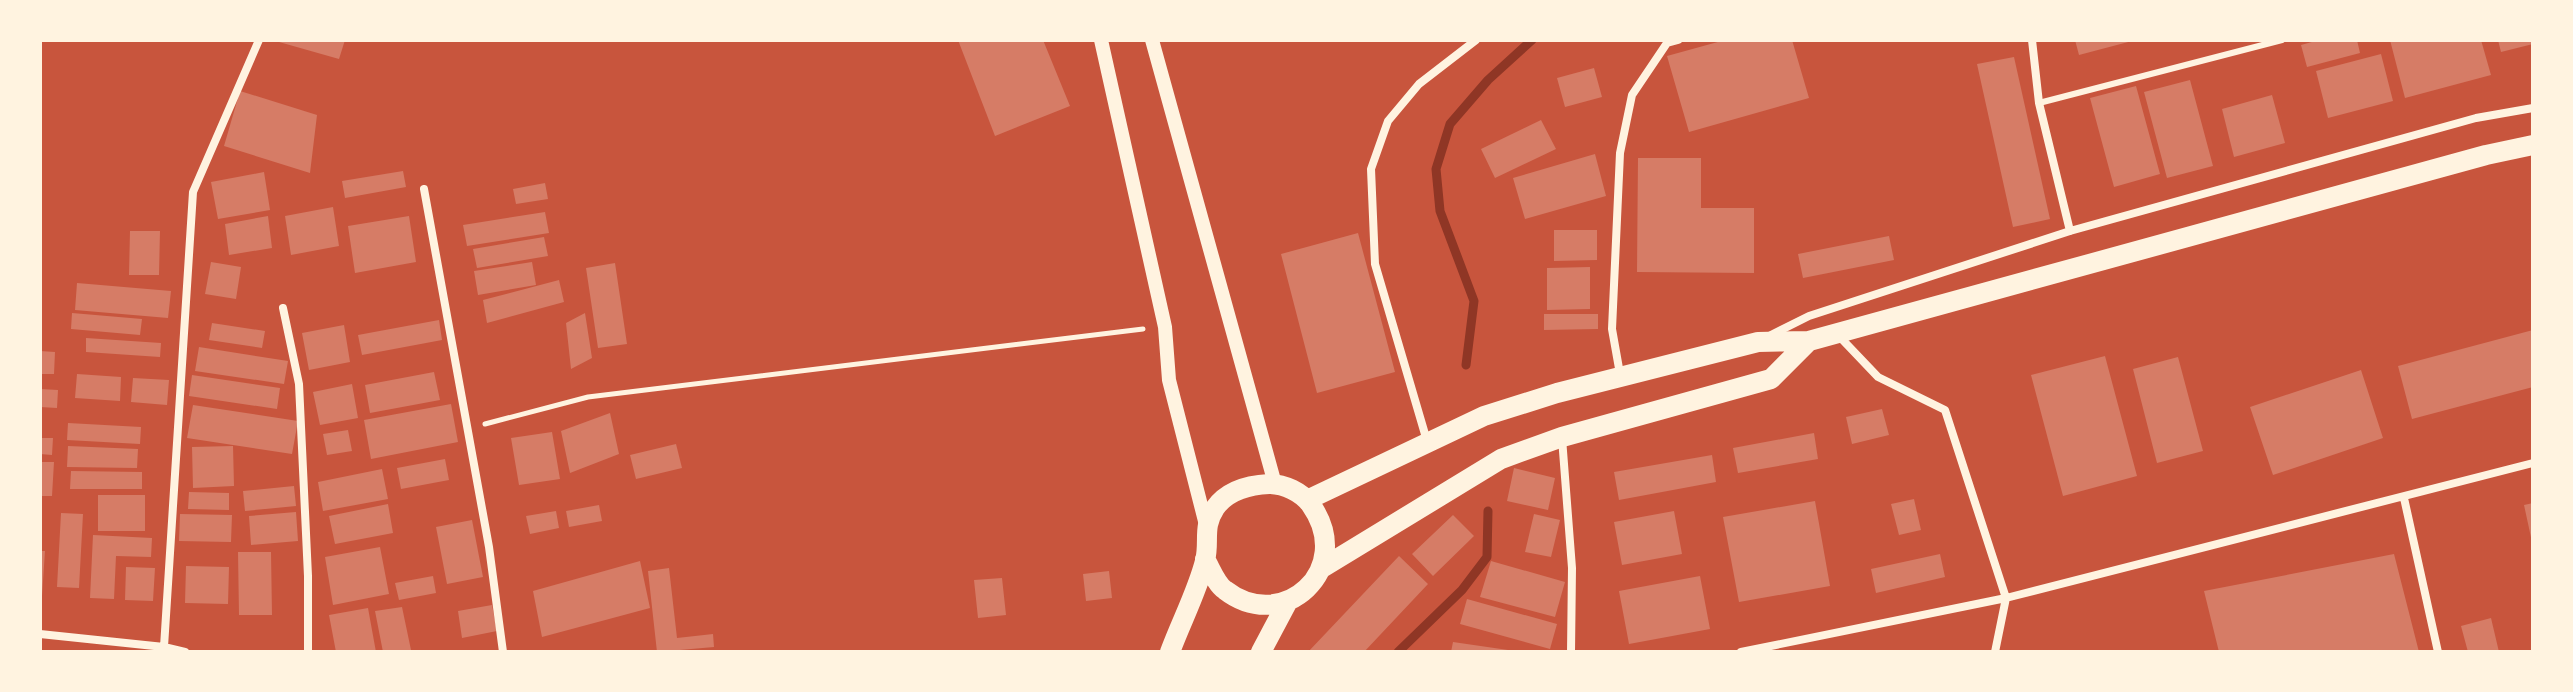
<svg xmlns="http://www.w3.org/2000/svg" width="2573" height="692" viewBox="0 0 2573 692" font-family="'Space Grotesk',sans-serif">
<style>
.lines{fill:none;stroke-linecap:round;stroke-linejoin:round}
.stream{stroke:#8f3625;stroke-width:9}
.building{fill:#d67c66}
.path{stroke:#fff3e0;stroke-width:5}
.service{stroke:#fff3e0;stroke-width:6}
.minor{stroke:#fff3e0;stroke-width:8}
.tertiary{stroke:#fff3e0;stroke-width:14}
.primary{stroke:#fff3e0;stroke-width:20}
</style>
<rect width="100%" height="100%" fill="#c8553d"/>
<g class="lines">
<!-- stream -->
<path class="stream" d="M1466 365 1474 301 1440 211 1436 169 1450 124 1488 80 1532 40
M1398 652 1462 590 1487 557 1488 511"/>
</g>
<!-- building -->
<path class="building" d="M272 40H345L339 59Z
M958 40H1043L1070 106 995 136Z
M1725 40H1792L1809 98 1689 132 1667 56Z
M2075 40H2132V41L2079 55Z
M2319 40H2357L2360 53 2307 67 2301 45Z
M2390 40H2481L2491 75 2405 98Z
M2498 40H2533V44L2501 52Z
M2381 54 2393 101 2328 118 2316 71Z
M2014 57 2050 219 2013 227 1977 64Z
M1594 68 1602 97 1565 107 1557 78Z
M2190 80 2213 166 2167 178 2144 92Z
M2136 86 2160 174 2114 187 2090 98Z
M240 91 317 115 310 173 224 146Z
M2272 95 2285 143 2234 157 2222 109Z
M1541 120 1556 149 1495 178 1481 149Z
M1595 154 1606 196 1525 219 1513 178Z
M1638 158H1701V208H1754V273L1637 272Z
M403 171 406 187 345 198 342 181Z
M264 172 270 210 218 219 211 182Z
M545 183 548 199 516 204 513 189Z
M333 207 339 246 291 255 285 216Z
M545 212 549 233 467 246 463 225Z
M268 216 272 248 229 255 225 224Z
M409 216 416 262 355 273 348 226Z
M1554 230H1597V260L1554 261Z
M130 231H160L159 275H129Z
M1358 233 1395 372 1317 393 1281 254Z
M1889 236 1894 260 1803 278 1798 254Z
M544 237 548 256 477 268 473 249Z
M211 262 241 267 236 299 205 294Z
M532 262 536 285 478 295 474 271Z
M615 263 627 344 598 348 586 268Z
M1590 267V309L1547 310V268Z
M559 280 564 302 487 323 483 300Z
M77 283 171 291 168 318 75 310Z
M72 313 142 319 140 335 71 329Z
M585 313 592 358 571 369 566 323Z
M1544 314H1598V329L1544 330Z
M439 320 442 340 362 355 358 335Z
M212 323 265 331 262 348 209 340Z
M344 325 350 362 309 370 302 333Z
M2533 330V387L2412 419 2398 366Z
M86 338 161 343 160 357 86 352Z
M199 347 288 361 284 384 195 371Z
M40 351 55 352 54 374H40Z
M2105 356 2137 476 2063 496 2031 375Z
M2178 357 2203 451 2157 463 2133 369Z
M2361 370 2383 438 2273 475 2250 407Z
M434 372 440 400 370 413 365 385Z
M77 374 121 377 120 401 75 398Z
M192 375 280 388 277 409 189 396Z
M133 378 169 380 167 405 131 402Z
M352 384 358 418 320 425 313 392Z
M40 389 58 390 57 408 40 407Z
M451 404 458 442 371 459 364 420Z
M193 405 298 421 292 454 187 438Z
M1882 409 1889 435 1852 444 1846 417Z
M610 413 619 454 570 473 561 431Z
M68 423 141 427 140 444 67 440Z
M348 430 352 451 327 455 323 434Z
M552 432 560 479 519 485 511 438Z
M1814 433 1818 459 1738 473 1733 448Z
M40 438H53L52 455 40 454Z
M676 444 682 468 636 479 630 455Z
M68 446 138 449 137 468 67 467Z
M233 446 234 486 193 488 192 447Z
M1712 455 1716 482 1619 500 1614 472Z
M445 459 449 480 401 489 397 468Z
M40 462H54L52 496H40Z
M1514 468 1555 478 1548 510 1507 501Z
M382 469 388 499 323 511 318 482Z
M71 471 142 472V489H70Z
M294 486 296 506 245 511 243 491Z
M189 492 229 493V510L188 509Z
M98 495H145V531H98Z
M1914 499 1921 530 1899 535 1891 504Z
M1815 501 1830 586 1739 602 1723 517Z
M2533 503V542H2532L2524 505Z
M388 504 393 533 335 544 329 516Z
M599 505 602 521 569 527 566 511Z
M556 511 559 528 530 534 526 516Z
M1674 511 1682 554 1622 565 1614 522Z
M296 512 298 541 251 545 249 516Z
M61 513 83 514 79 588 57 587Z
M180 514 232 515 231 542 179 541Z
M1534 514 1560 520 1551 557 1525 552Z
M1453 515 1474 536 1433 576 1412 554Z
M472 520 483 577 447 584 436 527Z
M93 535 152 538 151 557 116 556 114 599 90 598Z
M380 547 389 594 333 605 325 557Z
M40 551H45L42 596H40Z
M238 552H271L272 615H239Z
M1940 554 1945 577 1876 593 1871 569Z
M2394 554 2419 652H2219L2204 591Z
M1399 556 1428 584 1364 652H1308Z
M640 561 650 608 542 637 533 591Z
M1491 561 1565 582 1555 617 1480 597Z
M186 566 229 567 228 604 185 603Z
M126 567 155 568 153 601 125 600Z
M669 568 677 638 713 634 714 647 657 652 648 571Z
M1109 571 1112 598 1086 601 1083 574Z
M433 576 436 593 399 600 395 583Z
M1700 576 1710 629 1629 644 1619 591Z
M1002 578 1006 615 978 618 974 580Z
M1467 599 1557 624 1550 649 1460 624Z
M492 605 497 631 462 638 458 611Z
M402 607 411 650 383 652 375 611Z
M368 608 376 652H336L329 615Z
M2491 618 2499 652H2468L2461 626Z
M1453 642 1508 650V652H1451Z"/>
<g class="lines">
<!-- path -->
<path class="path" d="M485 424 588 397 1143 329"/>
<!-- service -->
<path class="service" d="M2039 103 2282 40"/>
<!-- minor -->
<path class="minor" d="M2032 40 2039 103 2070 231
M424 189 489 547 503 652
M283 308 299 384 308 576V652
M1837 334 1878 377 1945 410 2006 598 2533 463
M1769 336 1809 316 2070 231 2476 118 2533 108
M1620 374 1612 329 1620 153 1632 95 1667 43 1678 40
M1562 438 1572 568 1571 652
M1427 441 1375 264 1371 169 1388 121 1419 84 1476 40
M2404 498 2438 652
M40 634 164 647 185 652
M164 647 193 192 259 40
M1741 652 2006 598 1995 652"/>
<!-- tertiary -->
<path class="tertiary" d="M1101 40 1165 327 1169 380 1206 525
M1152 40 1275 484"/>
<!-- primary -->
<path class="primary" d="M1307 500 1484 416 1557 393 1758 342 1809 341 2486 155 2533 145
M1322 568 1501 459 1562 437 1771 379 1809 341
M1170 652C1181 622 1197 592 1205 561 1210 541 1202 528 1215 508 1227 491 1248 485 1269 484 1284 484 1302 492 1311 505 1356 569 1283 635 1225 590 1216 584 1211 569 1205 559
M1261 652 1288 601"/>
</g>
<!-- border -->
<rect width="2573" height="692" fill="none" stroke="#fff3e0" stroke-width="84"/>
</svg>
